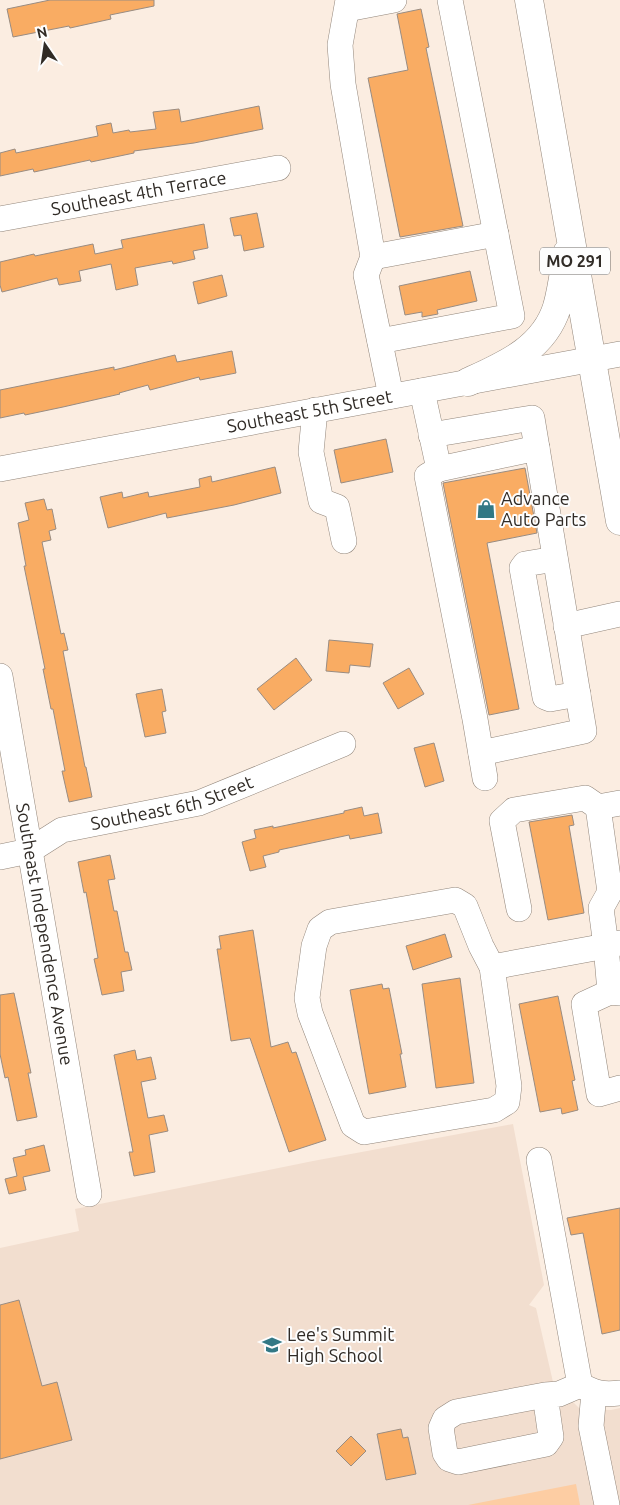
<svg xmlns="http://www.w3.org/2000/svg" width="620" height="1505" viewBox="0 0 620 1505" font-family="Ubuntu,sans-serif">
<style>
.built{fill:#f2decf}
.green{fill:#fdcda3}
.building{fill:#f9ac63;stroke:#998c82}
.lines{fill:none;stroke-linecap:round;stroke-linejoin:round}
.minor-casing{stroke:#92867b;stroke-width:26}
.major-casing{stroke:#92867b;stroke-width:29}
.minor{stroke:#fff;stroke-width:25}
.major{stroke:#fff;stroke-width:28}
.labels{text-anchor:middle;stroke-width:4;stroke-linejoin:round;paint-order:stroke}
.shield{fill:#fdfdfd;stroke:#6e6a66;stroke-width:1}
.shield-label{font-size:16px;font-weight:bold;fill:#302b26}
.street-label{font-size:18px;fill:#302b26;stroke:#fdfdfd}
.poi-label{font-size:18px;fill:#302b26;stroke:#fdfdfd;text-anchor:start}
</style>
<rect width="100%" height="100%" fill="#fbede1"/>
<!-- built -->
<path class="built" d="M513 1124 544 1285 529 1305 536 1308 553 1382 580 1409 611 1410 620 1408V1505H0V1248L79 1231 75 1209 313 1161Z"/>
<!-- green -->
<path class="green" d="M576 1484 580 1505H468Z"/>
<!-- building -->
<path class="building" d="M50 0H154V6L110 15 111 19 70 28 69 26 13 37 7 9Z
M421 9 429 47 426 48 463 226 400 237 368 78 408 70 397 14Z
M259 106 263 129 194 143 134 151V153L91 162 90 160 34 172 33 169 0 176V153L15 149 16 153 98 136 96 126 111 123 113 133 129 130 130 132 156 129 153 112 179 109 181 122Z
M257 213 264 247 244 251 241 235 234 236 230 218Z
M204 224 208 248 193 251 195 259 173 264 172 261 135 268 138 285 116 290 111 264 79 271 81 281 59 285 57 278 2 292 0 285V262L34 254 35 256 93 244 95 254 123 248 121 240Z
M470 271 477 301 437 310 438 314 422 317V312L405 315 399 286Z
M222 275 227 296 198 304 193 282Z
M232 351 236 373 200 380 199 377 150 390 148 385 119 393 120 394 63 407 25 415 24 413 0 418V390L114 367V370L175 355 177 362Z
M386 439 393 472 341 483 334 450Z
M275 467 281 493 234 505 167 518 166 513 108 528 100 497 122 492 123 498 148 492 149 497 200 487 199 479 211 476 212 482Z
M525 468 537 533 487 543 519 709 489 715 443 483Z
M44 499 47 510 52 509 56 529 49 531 51 540 42 542 61 634 64 633 68 650 63 651 85 767H86L92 797 69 802 62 771H65L53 709H51L43 669H45L24 566H26L18 523 29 520 25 503Z
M329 640 373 644 370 667 350 665 349 673 326 671Z
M296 658 312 680 274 710 257 689Z
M409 668 424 694 398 709 383 683Z
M162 689 166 711 162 712 166 733 145 737 136 694Z
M434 743 444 781 425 787 414 748Z
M362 807 364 816 378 813 382 833 350 839 349 835 279 850V852L263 856 266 867 250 871 242 842 256 838 254 830 273 826V828L344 813V811Z
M572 815 574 825 569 826 584 913 548 920 529 822Z
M110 855 115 879 108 880 114 911H117L125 952H128L132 970 121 972 124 991 102 995 94 959 98 958 86 892 84 893 78 862Z
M253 930 271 1047 288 1042 292 1053 296 1052 326 1140 289 1152 250 1038 231 1041 217 949H221L219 936Z
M445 934 452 957 413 970 406 946Z
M460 978 474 1083 436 1088 422 984Z
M382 984 383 989 389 988 402 1054H400L406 1087 369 1094 350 990Z
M14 993 31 1073H28L37 1117 17 1121 8 1077 5 1078 0 1054V995Z
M558 996 575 1080 572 1081 578 1110 562 1114 561 1108 540 1112 519 1004Z
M135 1050 137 1060 151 1057 156 1079 141 1082 148 1118 164 1115 168 1131 149 1135 155 1172 134 1176 129 1152H133L114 1055Z
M44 1145 50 1171 23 1177 26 1190 9 1194 5 1179 17 1176 13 1158 26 1155 25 1150Z
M620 1208V1330L602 1334 583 1233 571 1235 567 1218Z
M19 1300 42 1386 57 1382 72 1440 0 1459V1305Z
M401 1429 403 1438 408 1437 416 1474 386 1480 377 1434Z
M351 1436 366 1451 351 1466 336 1451Z"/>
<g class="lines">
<!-- minor casing -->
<g class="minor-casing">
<g id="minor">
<path d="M348 0 340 45 343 84 373 257 366 275 391 396"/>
<path d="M347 9 394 0"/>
<path id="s1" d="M0 219 278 168"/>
<path d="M373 257 496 234"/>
<path d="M380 341 512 316 450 0"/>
<path d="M422 391 439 469 427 476 475 719 485 778"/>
<path d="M315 410 311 452 321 501 337 507 344 541"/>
<path d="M431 435 532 418 584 731 481 753"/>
<path id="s2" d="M0 469 620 354"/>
<path d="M439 469 537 448"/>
<path d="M555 559 525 564 522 568 545 697 550 699 578 694"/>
<path d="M566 626 620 614"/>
<path id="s3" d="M0 676 89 1194"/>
<path id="s4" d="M0 857 29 851 62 830 199 803 343 744"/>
<path d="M519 909 502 821 514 810 585 798 598 807 620 803"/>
<path d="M492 967 509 1086 507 1102 494 1110 364 1132 353 1125 310 1013 307 998 314 946 320 929 330 922 455 900 465 906 481 946 492 967 606 946 601 908 610 892 598 807"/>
<path d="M610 992 606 946 620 943"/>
<path d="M620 993 610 992 584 1004 599 1094 620 1088"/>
<path d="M539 1160 580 1385C595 1393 602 1395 620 1393"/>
<path d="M594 1392 591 1426 607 1505"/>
<path d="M545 1395 551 1437 546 1444 458 1462 449 1459 445 1453 441 1428 445 1419 456 1412 545 1395 559 1394 580 1385"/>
</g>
</g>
<!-- major casing -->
<g class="major-casing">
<path id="major" d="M529 0 620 521
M468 382C505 365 544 349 557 307 562 289 564 271 567 253"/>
</g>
<!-- minor -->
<use href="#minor" class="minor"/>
<!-- major -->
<use href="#major" class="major"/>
</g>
<!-- icons -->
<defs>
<g id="shop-bare" transform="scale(1.5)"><path d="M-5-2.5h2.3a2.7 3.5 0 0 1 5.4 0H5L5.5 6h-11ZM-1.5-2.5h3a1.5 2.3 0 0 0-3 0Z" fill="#327885" stroke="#fdfdfd" stroke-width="2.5" paint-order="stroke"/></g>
<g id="school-bare" transform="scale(1.5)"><path d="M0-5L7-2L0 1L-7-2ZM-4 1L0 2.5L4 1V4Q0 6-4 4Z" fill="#327885" stroke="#fdfdfd" stroke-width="2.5" paint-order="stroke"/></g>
</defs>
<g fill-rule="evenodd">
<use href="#shop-bare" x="486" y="509"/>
<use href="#school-bare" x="272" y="1345"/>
</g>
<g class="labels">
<!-- shield labels -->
<rect class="shield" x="540" y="247.5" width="70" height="27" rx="4"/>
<g class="shield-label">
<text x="575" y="267">MO 291</text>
</g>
<!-- street labels -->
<g class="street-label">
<text dy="6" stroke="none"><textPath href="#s1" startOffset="141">Southeast 4th Terrace</textPath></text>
<text dy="6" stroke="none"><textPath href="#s2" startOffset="315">Southeast 5th Street</textPath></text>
<text dy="6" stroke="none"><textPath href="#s4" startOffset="182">Southeast 6th Street</textPath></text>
<text dy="6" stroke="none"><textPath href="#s3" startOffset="262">Southeast Independence Avenue</textPath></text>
</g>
<!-- poi labels -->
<g class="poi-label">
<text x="501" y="505">Advance<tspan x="501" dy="21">Auto Parts</tspan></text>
<text x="287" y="1341">Lee's Summit<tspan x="287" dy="21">High School</tspan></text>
</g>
</g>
<!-- north arrow -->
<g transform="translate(45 45) rotate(347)" stroke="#fdfdfd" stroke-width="4" paint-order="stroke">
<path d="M0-4L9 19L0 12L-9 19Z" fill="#302b26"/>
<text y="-8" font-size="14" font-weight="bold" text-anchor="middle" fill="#302b26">N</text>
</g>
</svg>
